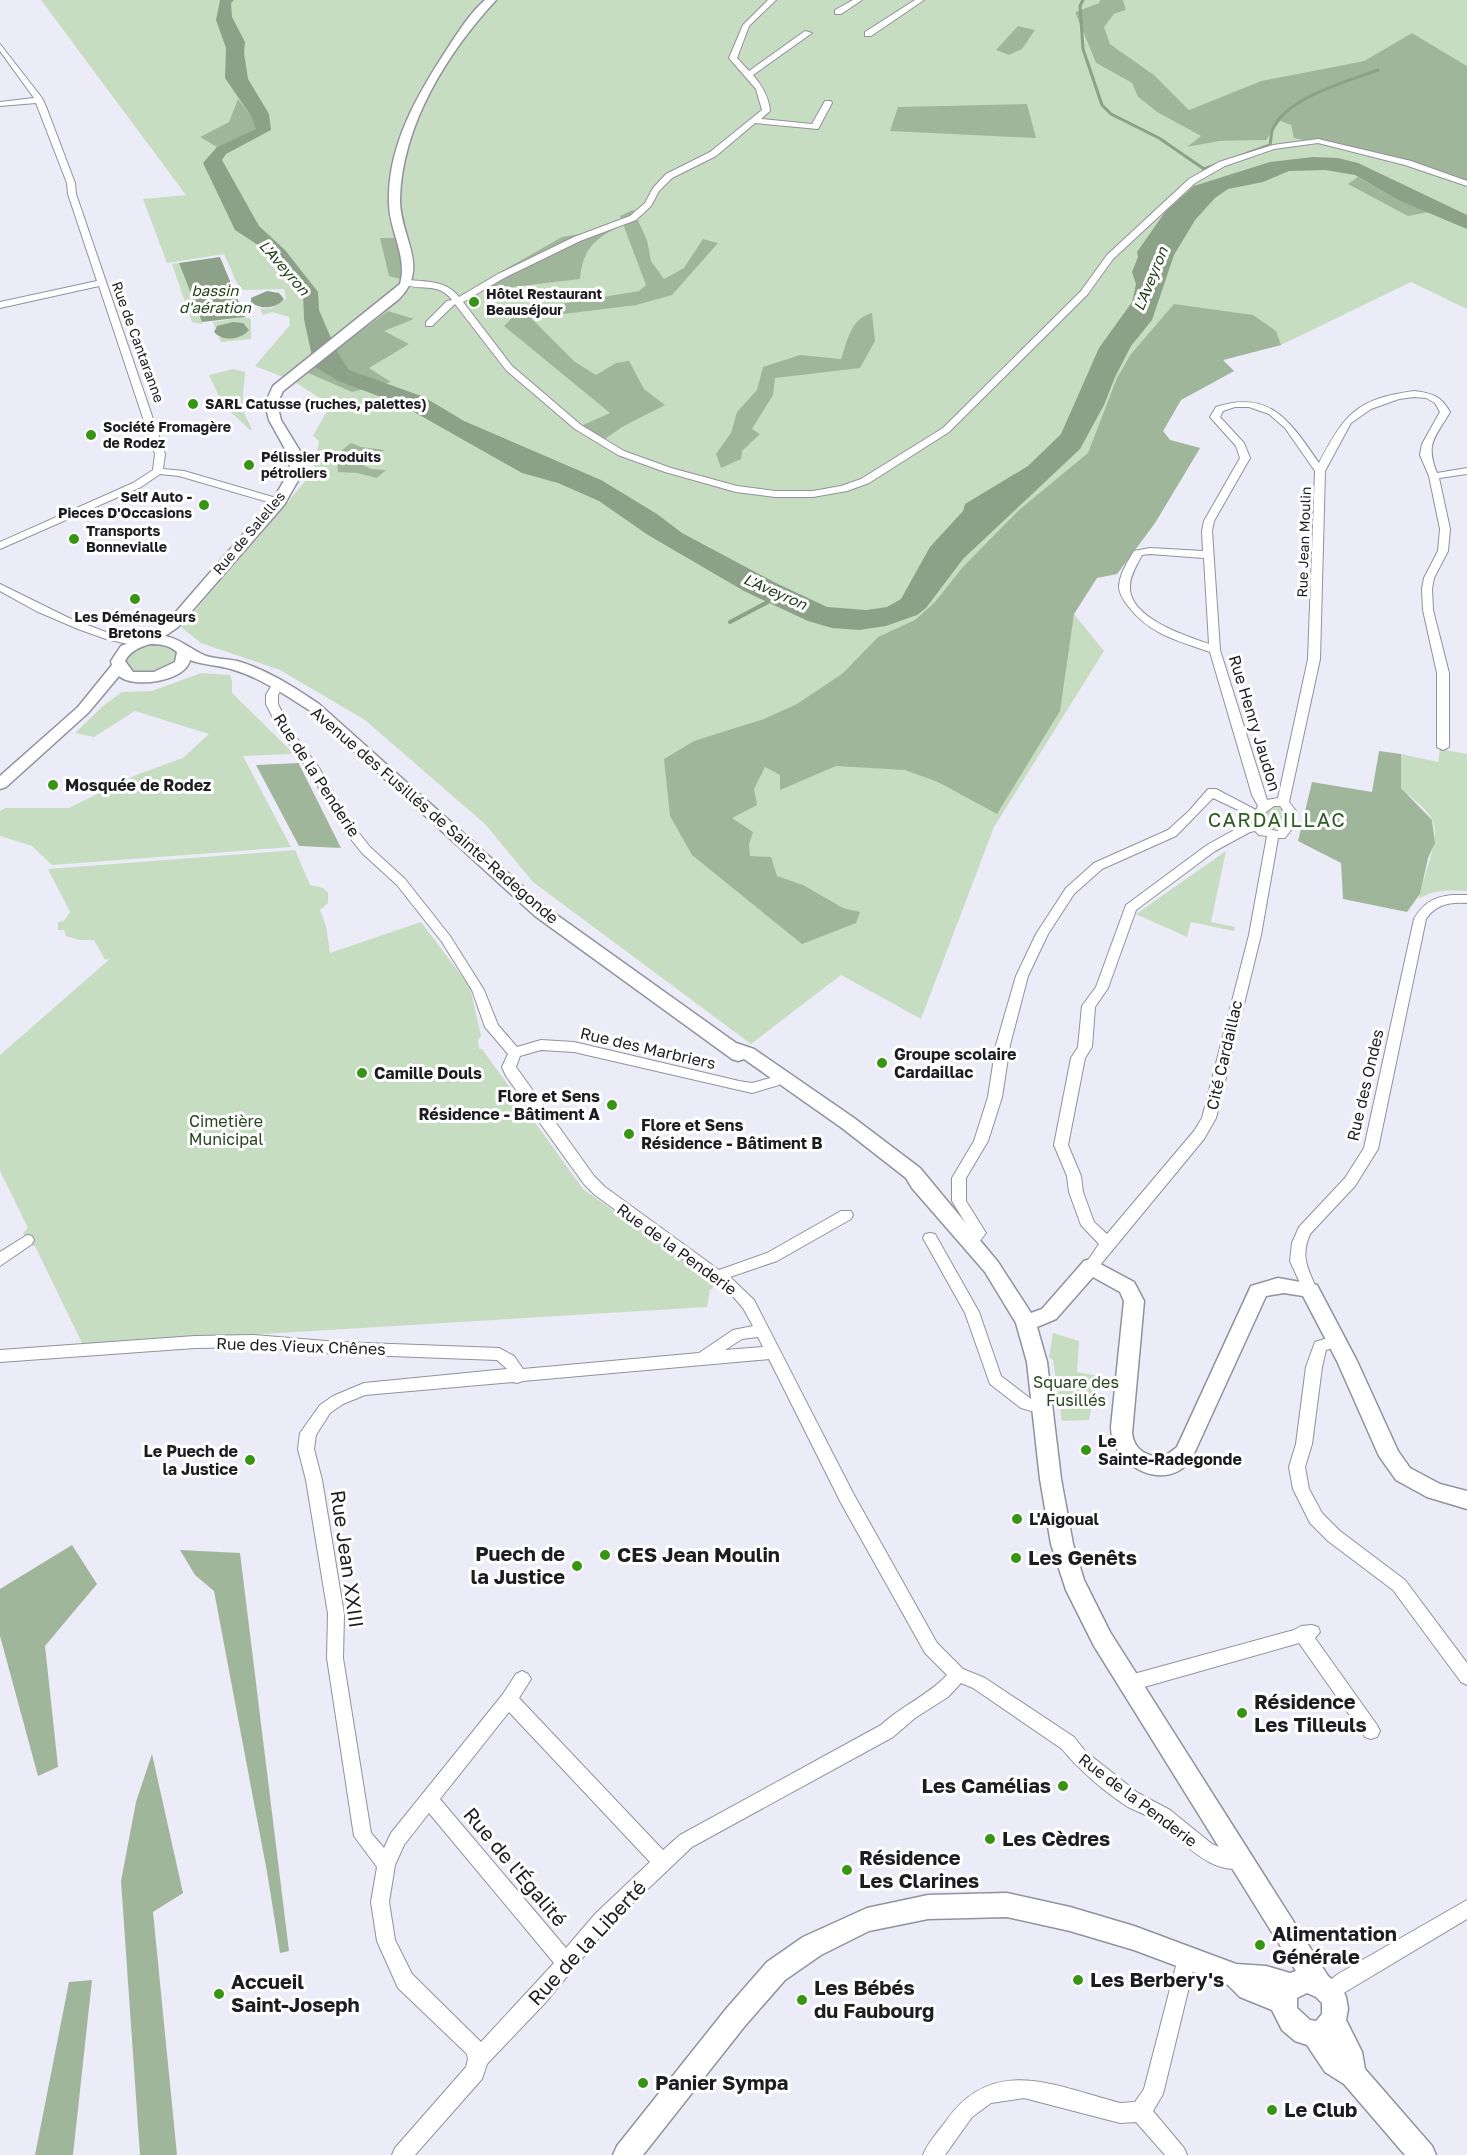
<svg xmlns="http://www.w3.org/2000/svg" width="1467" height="2155" viewBox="0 0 1467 2155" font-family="'Golos Text',sans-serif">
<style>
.green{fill:#c7ddc1}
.forest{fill:#a0b69a}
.water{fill:#8ca187}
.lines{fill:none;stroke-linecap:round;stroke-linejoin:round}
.stream-far1{stroke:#8ca187;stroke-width:3}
.stream{stroke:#8ca187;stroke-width:4}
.street-casing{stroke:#92919e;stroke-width:2}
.secondary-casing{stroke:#92919e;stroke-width:3}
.street{fill:#fff;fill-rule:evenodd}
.secondary{fill:#fff;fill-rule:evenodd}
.poi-dot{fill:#379513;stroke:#fff;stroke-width:2}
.labels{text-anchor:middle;stroke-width:6;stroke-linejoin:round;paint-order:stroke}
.far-poi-label{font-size:14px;font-weight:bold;fill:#1d1c21;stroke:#fff;text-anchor:start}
.far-street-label{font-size:14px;fill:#1d1c21;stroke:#fff}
.far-water-label{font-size:15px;font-style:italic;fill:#1f3f17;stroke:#fff}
.street-label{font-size:16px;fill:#1d1c21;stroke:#fff}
.poi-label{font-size:16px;font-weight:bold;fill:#1d1c21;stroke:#fff;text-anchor:start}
.park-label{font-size:16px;fill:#26461e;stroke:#fff}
.quarter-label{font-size:20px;letter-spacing:1.5px;fill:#2f5c23;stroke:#fff}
.near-poi-label{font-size:20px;font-weight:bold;fill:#1d1c21;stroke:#fff;text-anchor:start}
.near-street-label{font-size:20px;fill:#1d1c21;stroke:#fff}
</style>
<rect width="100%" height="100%" fill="#ecebf8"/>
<!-- green -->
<path class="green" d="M41 0H1100L1099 3 1075 12 1096 63 1132 83 1138 97 1157 112 1202 136 1188 147 1220 141 1265 140 1279 121 1291 125 1295 138 1402 160 1467 181V309L1411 282 1281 345 1223 360 1234 371 1181 400 1163 431 1170 440 1200 448 1155 523 1117 574 1093 570 1074 614 1104 651 994 827 921 1019 841 975 751 1044 533 882 485 824 365 720 280 670 201 643 181 627 313 472 319 441 313 436 327 411 326 402 293 381 255 366 290 325 289 317 272 312 263 315 260 309 272 308 286 299 284 289 240 290 224 254 167 263 143 199 186 195Z
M1123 0H1467V66L1412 33 1364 61 1261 81 1189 110 1154 75 1110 44 1103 27 1114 14 1126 10Z
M179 263 202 322V324L192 322 172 264Z
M245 317 251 319V339L221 342 219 337H238L217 326 215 328 213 322Z
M233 369 245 372 242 409 252 429 250 430 223 405 209 375Z
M149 645H164L175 650 177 654 175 663C159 674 138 680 124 663 127 651 139 647 149 645Z
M201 673 230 675 232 681V693L290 750 291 754 243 756 291 847 52 865 32 846 0 836V811L5 808H69L136 775 183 758 209 734 135 711 94 737 75 733 103 706 122 692 152 691Z
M1440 749 1467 754V891C1451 890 1433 889 1419 899 1422 876 1442 839 1432 819 1426 808 1410 797 1401 788V754L1438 762Z
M1278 805 1286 809 1282 829H1266L1263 825 1268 809Z
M295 850 310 885 323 888 328 893V903L320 910 326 926 330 953 421 922 470 987 481 1036 478 1040 479 1049H482L583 1189 717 1284 710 1290 707 1307 83 1345 35 1246 29 1245 23 1233 28 1228 0 1171V1055L111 958 105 960 94 940H80L66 936 64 930H58V922L64 921 70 912 48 869Z
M1226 851 1211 922 1235 927 1234 931 1191 922 1187 937 1136 914Z
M1053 1333 1079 1341 1077 1372 1098 1376 1089 1420 1062 1421 1053 1360 1049 1357Z"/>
<!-- forest -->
<path class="forest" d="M1100 0H1123L1126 10 1114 14 1104 27 1110 44 1154 75 1189 110 1261 81 1364 61 1412 33 1467 66V181L1402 160 1294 138 1291 125 1280 121 1266 140 1220 141 1187 147 1201 136 1157 112 1138 97 1132 83 1096 63 1075 12 1099 3Z
M1018 26 1035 30 1022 49 1009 55 996 50Z
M238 99 251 116 257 129 217 147 200 137 229 122Z
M1027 104 1036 138 890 131 898 107Z
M1358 177 1398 200 1429 212 1408 216 1348 184Z
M633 210 647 240 651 261 664 279 684 268 703 239 718 243 672 295 636 305 531 318 575 362 596 375 616 363 629 361 644 389 665 405 622 427 605 439 574 429 610 413 504 326 519 311 639 291 646 285 620 216Z
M616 228C593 240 582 252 580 279L487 290 476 286 562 237Z
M380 238H395L401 260 400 279 389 276Z
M1174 304 1253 315 1276 331 1281 345 1223 360 1234 371 1181 400 1163 431 1170 440 1200 448 1155 523 1117 574 1097 578 1074 614 1060 711 997 814 938 782 905 770 836 766 780 790V775L765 767 754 789 757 805 732 818 753 832 749 844 750 856 771 857 777 876 803 885 843 908 860 912 856 923 802 944 692 855 670 816 664 759 694 741 764 719 797 704 842 674 878 637 915 620 935 602 962 568 1019 510 1088 453 1117 378 1131 354Z
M388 311 414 319 384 331 409 344 369 368 391 382 352 392 306 372Z
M872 313 875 341 860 368 775 378 773 395 752 429 760 434 742 451 741 459 721 468 716 454 731 433 737 412 757 390 763 367 800 355 841 359C848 340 850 319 872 313Z
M351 443 361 447 385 450 365 458 363 465 371 469 386 470 377 478 357 473 338 472 336 455Z
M1379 751 1401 754V788L1432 820 1435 843 1428 858 1420 894 1407 912 1343 899 1341 863 1298 841 1312 782 1372 792Z
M299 763V764L341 848 299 846 256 765Z
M72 1545 97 1584 45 1646 58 1767 38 1776 0 1636V1589Z
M180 1550 240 1553 289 1951 280 1953 267 1872 214 1591 195 1575Z
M152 1754 183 1893 153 1912 177 2155H140L121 1881 136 1802Z
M92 1980 73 2155H35L69 1982Z"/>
<!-- water -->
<path class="water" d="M220 0H234L231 3 232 17 245 42 244 53 248 79 269 114 271 130 226 154 222 160 259 226 285 250 318 292 319 310 337 352 349 370 424 397 464 421 601 480 657 514 682 533 774 582 827 607 866 610 887 607 901 599 930 547 963 511 965 504 1028 466 1061 434 1099 348 1132 302 1136 284 1132 272 1138 257 1137 252 1165 212 1194 186 1270 162 1313 157 1338 158 1358 163 1467 215V229L1398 200 1355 175 1325 170 1289 171 1263 182 1228 189 1215 198 1195 220 1174 255 1152 320 1131 346 1115 377 1104 405 1080 449 963 559 926 608 917 615 886 626 859 630 832 628 808 621 744 591 648 535 599 501 558 483 522 473 400 404 338 381 314 366 304 319 303 292 264 249 235 230 203 163 217 147 256 129 251 116 225 78 226 48 216 20Z
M220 257 245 317 202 322 179 263Z
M267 291 279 293 284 299C276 309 260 310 251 302V298Z
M233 322 243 323 249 330C240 340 223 342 214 332L217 326Z"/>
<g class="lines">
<!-- stream-far1 -->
<path class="stream-far1" d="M1083 0 1080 6 1083 49 1102 105 1111 114 1159 138 1204 169 1270 145C1271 141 1271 135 1272 131 1284 98 1348 81 1378 70"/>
<!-- stream -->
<path class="stream" d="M730 622 768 602"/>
<!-- street casing -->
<g class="street-casing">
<path id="street" d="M768 0H776L749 26 737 58 749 71 805 31 812 33 753 75C762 86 769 97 770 111L761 119 812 124 825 101H831L832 103 818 129 755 123 716 156 672 178 659 191 651 206 636 220 580 241 504 278 463 302 512 366 581 425 624 451 671 468 737 486 775 491H813L841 486 861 479 943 428 1081 291 1107 255 1189 179 1219 162 1273 145 1318 139 1411 161 1467 181V186L1405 165 1318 143 1274 149 1225 166 1195 183 1113 259 1087 295 949 432 869 483 847 491 813 497H775L736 492 665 472 618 455 575 429 506 370 455 304 432 326H426V322L447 301 452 300C437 280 419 293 403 283L407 280C427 282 446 280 459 297L498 274 574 237 630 216 645 203 653 188 666 174 710 152 762 110 756 89 729 58 743 25Z
M853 0H862L841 14H835V10Z
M915 0H924L871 36H865V32Z
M0 44 42 98 47 109 75 183 76 194 165 454 163 469 184 471 283 500V504H275L179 476 160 474 141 487 0 549V542L133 483 153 470 155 454 99 286 0 308V302L97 281 68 194 67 183 36 103 0 106V102L34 98 0 51Z
M1414 391C1432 393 1441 396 1450 412 1435 438 1425 443 1437 473L1467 468V474L1439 478 1450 529 1448 551 1434 578 1432 589 1433 610 1449 673V747L1443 750 1437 747V673L1423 610 1422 589 1424 578 1438 551 1440 529 1429 476 1420 455 1422 444 1440 412 1435 403 1426 398 1414 397 1399 399 1371 409 1351 423 1325 471 1320 659 1289 802 1296 811 1291 830 1285 838H1278L1261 935 1216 1118 1204 1139 1096 1270H1086L1084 1266 1099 1244 1081 1225 1069 1192 1067 1176 1054 1145 1071 1058 1078 1047 1082 1006 1096 987 1126 905 1207 845 1243 825 1252 824 1253 817 1213 798 1176 836 1102 869 1074 894 1048 934 1028 976 1010 1045 1002 1097 988 1141 966 1178V1201L986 1233 976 1246H966L964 1242 971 1232 952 1201V1178L974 1141 988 1097 996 1045 1016 976 1036 934 1066 888 1094 863 1168 830 1189 811 1208 789H1216L1256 810 1258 806 1252 795 1210 652C1179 641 1149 634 1129 607 1124 601 1119 594 1119 586 1120 573 1128 561 1134 551L1150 548 1203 551 1202 531 1204 521 1240 458 1236 446 1210 417 1216 407C1271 389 1291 423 1319 463 1345 414 1356 399 1414 391ZM1235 407H1249L1269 414 1285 428 1315 471 1308 659 1278 798 1267 800 1220 650 1212 531 1214 521 1250 458 1244 443 1220 417 1223 411ZM1150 554 1204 558 1209 644C1186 636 1128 618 1130 586 1130 575 1137 565 1142 555ZM1274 806H1280L1284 811 1278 831 1267 829 1264 826 1266 812ZM1255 831 1259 835 1267 836 1249 935 1202 1118 1194 1131 1107 1234 1094 1222 1083 1192 1081 1176 1068 1145 1085 1058 1092 1047 1095 1007 1108 988 1136 910 1215 851 1250 832Z
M0 584 71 619 114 635 138 639 142 643 137 646 106 639 78 629 36 611 0 591Z
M278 680 284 683 278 695V704L290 729 319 768 351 823 370 847 405 879 450 936 484 990 498 1025 517 1047 541 1040 574 1042 739 1081 752 1083 774 1077 779 1079 781 1082 779 1085 752 1093 574 1052 541 1050 520 1056 516 1067 594 1176 605 1187 719 1270 767 1253 841 1211H851L853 1215 851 1219 777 1261 730 1277 754 1300 853 1493 937 1643 963 1669 985 1678 1074 1737 1085 1751 1138 1793 1170 1810 1212 1844 1229 1851 1249 1854 1252 1860 1249 1866C1214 1880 1182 1840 1157 1822 1148 1815 1138 1812 1128 1807 1106 1793 1078 1769 1062 1749L973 1688 961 1683 948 1697 915 1718 893 1737 692 1847 609 1926 545 2003 487 2064 482 2079 415 2155H392L395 2148 466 2067 468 2059 467 2054 398 1988 377 1941 371 1902 377 1867 354 1836 327 1658 328 1614 306 1480 298 1449 300 1433 320 1405 333 1396 364 1383 507 1369 497 1360 338 1354 253 1347 195 1348 0 1362V1350L195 1336 253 1335 338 1342 499 1348 514 1356 523 1369 699 1353 733 1330 753 1326 743 1308 730 1293 595 1195 584 1184 506 1076 502 1067 508 1054 485 1027 472 990 442 942 397 885 362 853 342 828 308 769 279 730 266 704V695L274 681ZM758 1337 763 1347 725 1350 742 1339ZM769 1359 841 1503 925 1653 947 1675C929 1695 901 1706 881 1725L680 1835 663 1850 519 1698 531 1679 528 1674 522 1671 516 1674 503 1694 391 1833 384 1848 371 1833 343 1658 344 1614 322 1480 314 1449 316 1435 330 1413 343 1404 365 1395 513 1382 517 1383 523 1381ZM509 1712 650 1862 595 1914 566 1948 440 1799ZM429 1813 554 1963 481 2042 412 1974 395 1940 389 1902 395 1865 404 1845Z
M1452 895H1467V903C1450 902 1436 904 1426 919L1378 1149 1355 1186 1310 1234C1300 1258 1308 1268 1317 1290L1315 1294H1305L1290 1261 1292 1243 1299 1227 1345 1178 1364 1148 1414 919C1423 903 1434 897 1452 895Z
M930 1233 935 1234 979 1312 1001 1376 1031 1399 1047 1404 1050 1408 1047 1412 1042 1414 1021 1408 990 1384 965 1313 923 1238 925 1234Z
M27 1235 32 1236 34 1240 32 1244 0 1266V1252Z
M1337 1335 1342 1337 1345 1341 1342 1345 1326 1350 1322 1367 1312 1444 1305 1467 1309 1489 1322 1513 1340 1531 1405 1580 1467 1663V1685L1461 1682 1393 1590 1328 1541 1310 1523 1293 1489 1289 1467 1296 1444 1306 1367 1315 1342Z
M1312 1625 1318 1627 1320 1632 1315 1638 1377 1725 1380 1731 1377 1737 1371 1739 1365 1737 1299 1643 1130 1691 1124 1688 1121 1683 1124 1678 1130 1675 1294 1630 1301 1626Z
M1467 1900V1919L1352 1988 1329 2002 1322 2000 1320 1993 1322 1986 1338 1974Z
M1187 1949 1194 1951 1196 1958 1163 2094 1153 2111 1184 2148 1187 2155H1165L1136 2122 1120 2123 1024 2098 991 2103 972 2117 945 2155H923C928 2142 938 2132 946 2121 993 2054 1055 2086 1120 2103L1135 2102 1144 2089 1178 1958 1180 1951Z"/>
</g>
<!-- secondary casing -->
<g class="secondary-casing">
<path id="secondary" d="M485 0H496C447 53 402 125 400 199 399 236 431 267 399 299L283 391 277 404 281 420 303 456 304 470 284 505 178 627 165 636C181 639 191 650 206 656 216 659 227 659 237 661 268 670 294 687 319 704L547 908 736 1043 754 1049 854 1118 920 1168 998 1262 1031 1313 1042 1309 1084 1261 1091 1259 1134 1282 1144 1301 1132 1433C1134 1450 1147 1457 1164 1457L1177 1447 1251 1286 1278 1278 1317 1285 1357 1361 1398 1451 1410 1468 1440 1484 1467 1491V1509L1427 1497 1396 1480 1379 1456 1337 1361 1303 1296 1284 1293 1266 1296 1192 1458C1168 1495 1111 1467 1111 1427L1124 1301 1120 1292 1093 1277 1056 1319 1037 1327 1047 1362 1061 1479 1073 1544 1084 1580 1110 1632 1328 1976 1342 1988 1346 1997 1348 2009 1346 2020 1362 2052 1365 2069 1432 2146 1436 2155H1405L1344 2084 1325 2072 1307 2045 1295 2041 1282 2030 1272 2010 1240 1997 1228 1985 1134 1950 1070 1931 1007 1917 928 1919 869 1931 821 1955 785 1980 744 2027 643 2155H613L617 2146 726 2009 767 1962 803 1937 867 1908 928 1895 1007 1893 1070 1907 1134 1926 1236 1964 1266 1966 1290 1973 1296 1971 1094 1646 1066 1590 1051 1544 1040 1479 1027 1362 1016 1323 985 1272 912 1188 906 1178 842 1128 744 1059 738 1061 732 1059 535 916 309 710C284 694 259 677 231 669 217 665 204 665 190 660 186 681 134 689 119 676L88 713 6 787 0 789V776L78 707 112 665 111 661 121 646 144 637 168 621 273 500 290 470 289 456 269 420 265 404 273 386 400 284C408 257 389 230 389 203 387 144 420 90 451 43 461 28 471 12 485 0ZM150 644C161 644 169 645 177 652L175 662 154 672H133L125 661C130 651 140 647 150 644ZM1307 1993 1316 1997 1322 2003V2014L1316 2021 1310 2020 1297 2008V1998Z"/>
</g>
<!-- street -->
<use href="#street" class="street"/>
<!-- secondary -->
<use href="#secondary" class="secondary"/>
</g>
<!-- markers -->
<g class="poi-dot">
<circle cx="474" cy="302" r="6"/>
<circle cx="193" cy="404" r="6"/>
<circle cx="91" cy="435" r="6"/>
<circle cx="249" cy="465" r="6"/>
<circle cx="204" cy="505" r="6"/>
<circle cx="74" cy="539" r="6"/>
<circle cx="135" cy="599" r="6"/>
<circle cx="53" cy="785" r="6"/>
<circle cx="882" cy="1063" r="6"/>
<circle cx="362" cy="1073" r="6"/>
<circle cx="612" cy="1105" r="6"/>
<circle cx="629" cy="1134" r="6"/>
<circle cx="1086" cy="1450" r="6"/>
<circle cx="250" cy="1460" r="6"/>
<circle cx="1017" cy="1519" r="6"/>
<circle cx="605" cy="1555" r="6"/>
<circle cx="1016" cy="1558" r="6"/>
<circle cx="577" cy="1566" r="6"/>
<circle cx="1242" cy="1713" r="6"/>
<circle cx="1063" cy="1786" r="6"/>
<circle cx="990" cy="1839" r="6"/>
<circle cx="847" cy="1870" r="6"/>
<circle cx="1260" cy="1945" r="6"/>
<circle cx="1078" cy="1980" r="6"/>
<circle cx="219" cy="1994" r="6"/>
<circle cx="802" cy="2000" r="6"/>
<circle cx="643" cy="2083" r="6"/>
<circle cx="1272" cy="2110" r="6"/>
</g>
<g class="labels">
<!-- far-poi labels -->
<g class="far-poi-label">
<text x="486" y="299">Hôtel Restaurant<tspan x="486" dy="16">Beauséjour</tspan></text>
<text x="205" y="409">SARL Catusse (ruches, palettes)</text>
<text x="103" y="432">Société Fromagère<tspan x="103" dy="16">de Rodez</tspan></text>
<text x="261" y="462">Pélissier Produits<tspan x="261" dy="16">pétroliers</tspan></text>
<text x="192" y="502" text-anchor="end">Self Auto -<tspan x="192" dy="16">Pieces D'Occasions</tspan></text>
<text x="86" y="536">Transports<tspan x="86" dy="16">Bonnevialle</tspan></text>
<text x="135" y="622" text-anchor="middle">Les Déménageurs<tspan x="135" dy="16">Bretons</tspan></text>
</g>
<!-- far-street labels -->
<g class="far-street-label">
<text transform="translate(138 342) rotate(70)" y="5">Rue de Cantaranne</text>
<text transform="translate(249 533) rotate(-50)" y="5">Rue de Salelles</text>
<text transform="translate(1304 542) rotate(-88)" y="5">Rue Jean Moulin</text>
</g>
<!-- far-water labels -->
<g class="far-water-label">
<text transform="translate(284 268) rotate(49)" y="5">L'Aveyron</text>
<text transform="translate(1151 279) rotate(-68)" y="5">L'Aveyron</text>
<text x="215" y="296">bassin<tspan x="215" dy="17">d'aération</tspan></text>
<text transform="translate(775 592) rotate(24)" y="5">L'Aveyron</text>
</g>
<!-- street labels -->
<g class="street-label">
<text transform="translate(1255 723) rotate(73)" y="6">Rue Henry Jaudon</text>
<text transform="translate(317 775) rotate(57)" y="6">Rue de la Penderie</text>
<text transform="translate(435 815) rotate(41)" y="6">Avenue des Fusillés de Sainte-Radegonde</text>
<text transform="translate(648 1048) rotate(13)" y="6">Rue des Marbriers</text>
<text transform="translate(1224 1055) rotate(-77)" y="6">Cité Cardaillac</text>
<text transform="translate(1365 1085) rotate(-77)" y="6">Rue des Ondes</text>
<text transform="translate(677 1249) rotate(36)" y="6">Rue de la Penderie</text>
<text transform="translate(301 1346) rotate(2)" y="6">Rue des Vieux Chênes</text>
<text transform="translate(1138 1800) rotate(37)" y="6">Rue de la Penderie</text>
</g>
<!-- poi labels -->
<g class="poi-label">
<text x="65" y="791">Mosquée de Rodez</text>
<text x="894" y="1060">Groupe scolaire<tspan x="894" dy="18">Cardaillac</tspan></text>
<text x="374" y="1079">Camille Douls</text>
<text x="600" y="1102" text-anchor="end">Flore et Sens<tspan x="600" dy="18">Résidence - Bâtiment A</tspan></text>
<text x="641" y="1131">Flore et Sens<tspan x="641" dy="18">Résidence - Bâtiment B</tspan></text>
<text x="1098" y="1447">Le<tspan x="1098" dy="18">Sainte-Radegonde</tspan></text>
<text x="238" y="1457" text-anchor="end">Le Puech de<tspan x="238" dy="18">la Justice</tspan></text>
<text x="1029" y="1525">L'Aigoual</text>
</g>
<!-- park labels -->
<g class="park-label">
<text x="226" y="1127">Cimetière<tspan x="226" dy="18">Municipal</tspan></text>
<text x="1076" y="1388">Square des<tspan x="1076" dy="18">Fusillés</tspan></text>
</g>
<!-- quarter labels -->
<g class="quarter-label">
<text x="1277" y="827">CARDAILLAC</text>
</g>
<!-- near-poi labels -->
<g class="near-poi-label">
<text x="565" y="1561" text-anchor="end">Puech de<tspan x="565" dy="23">la Justice</tspan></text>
<text x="617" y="1562">CES Jean Moulin</text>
<text x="1028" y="1565">Les Genêts</text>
<text x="1254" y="1709">Résidence<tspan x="1254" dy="23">Les Tilleuls</tspan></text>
<text x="1051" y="1793" text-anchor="end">Les Camélias</text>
<text x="1002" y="1846">Les Cèdres</text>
<text x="859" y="1865">Résidence<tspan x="859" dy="23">Les Clarines</tspan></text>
<text x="1272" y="1941">Alimentation<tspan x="1272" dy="23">Générale</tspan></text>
<text x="1090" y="1987">Les Berbery's</text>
<text x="231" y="1989">Accueil<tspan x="231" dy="23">Saint-Joseph</tspan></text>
<text x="814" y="1995">Les Bébés<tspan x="814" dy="23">du Faubourg</tspan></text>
<text x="655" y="2090">Panier Sympa</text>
<text x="1284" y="2117">Le Club</text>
</g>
<!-- near-street labels -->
<g class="near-street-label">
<text transform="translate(347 1559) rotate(82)" y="7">Rue Jean XXIII</text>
<text transform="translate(515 1867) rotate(50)" y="7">Rue de l'Égalité</text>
<text transform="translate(587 1943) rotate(-47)" y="7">Rue de la Liberté</text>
</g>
</g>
</svg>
